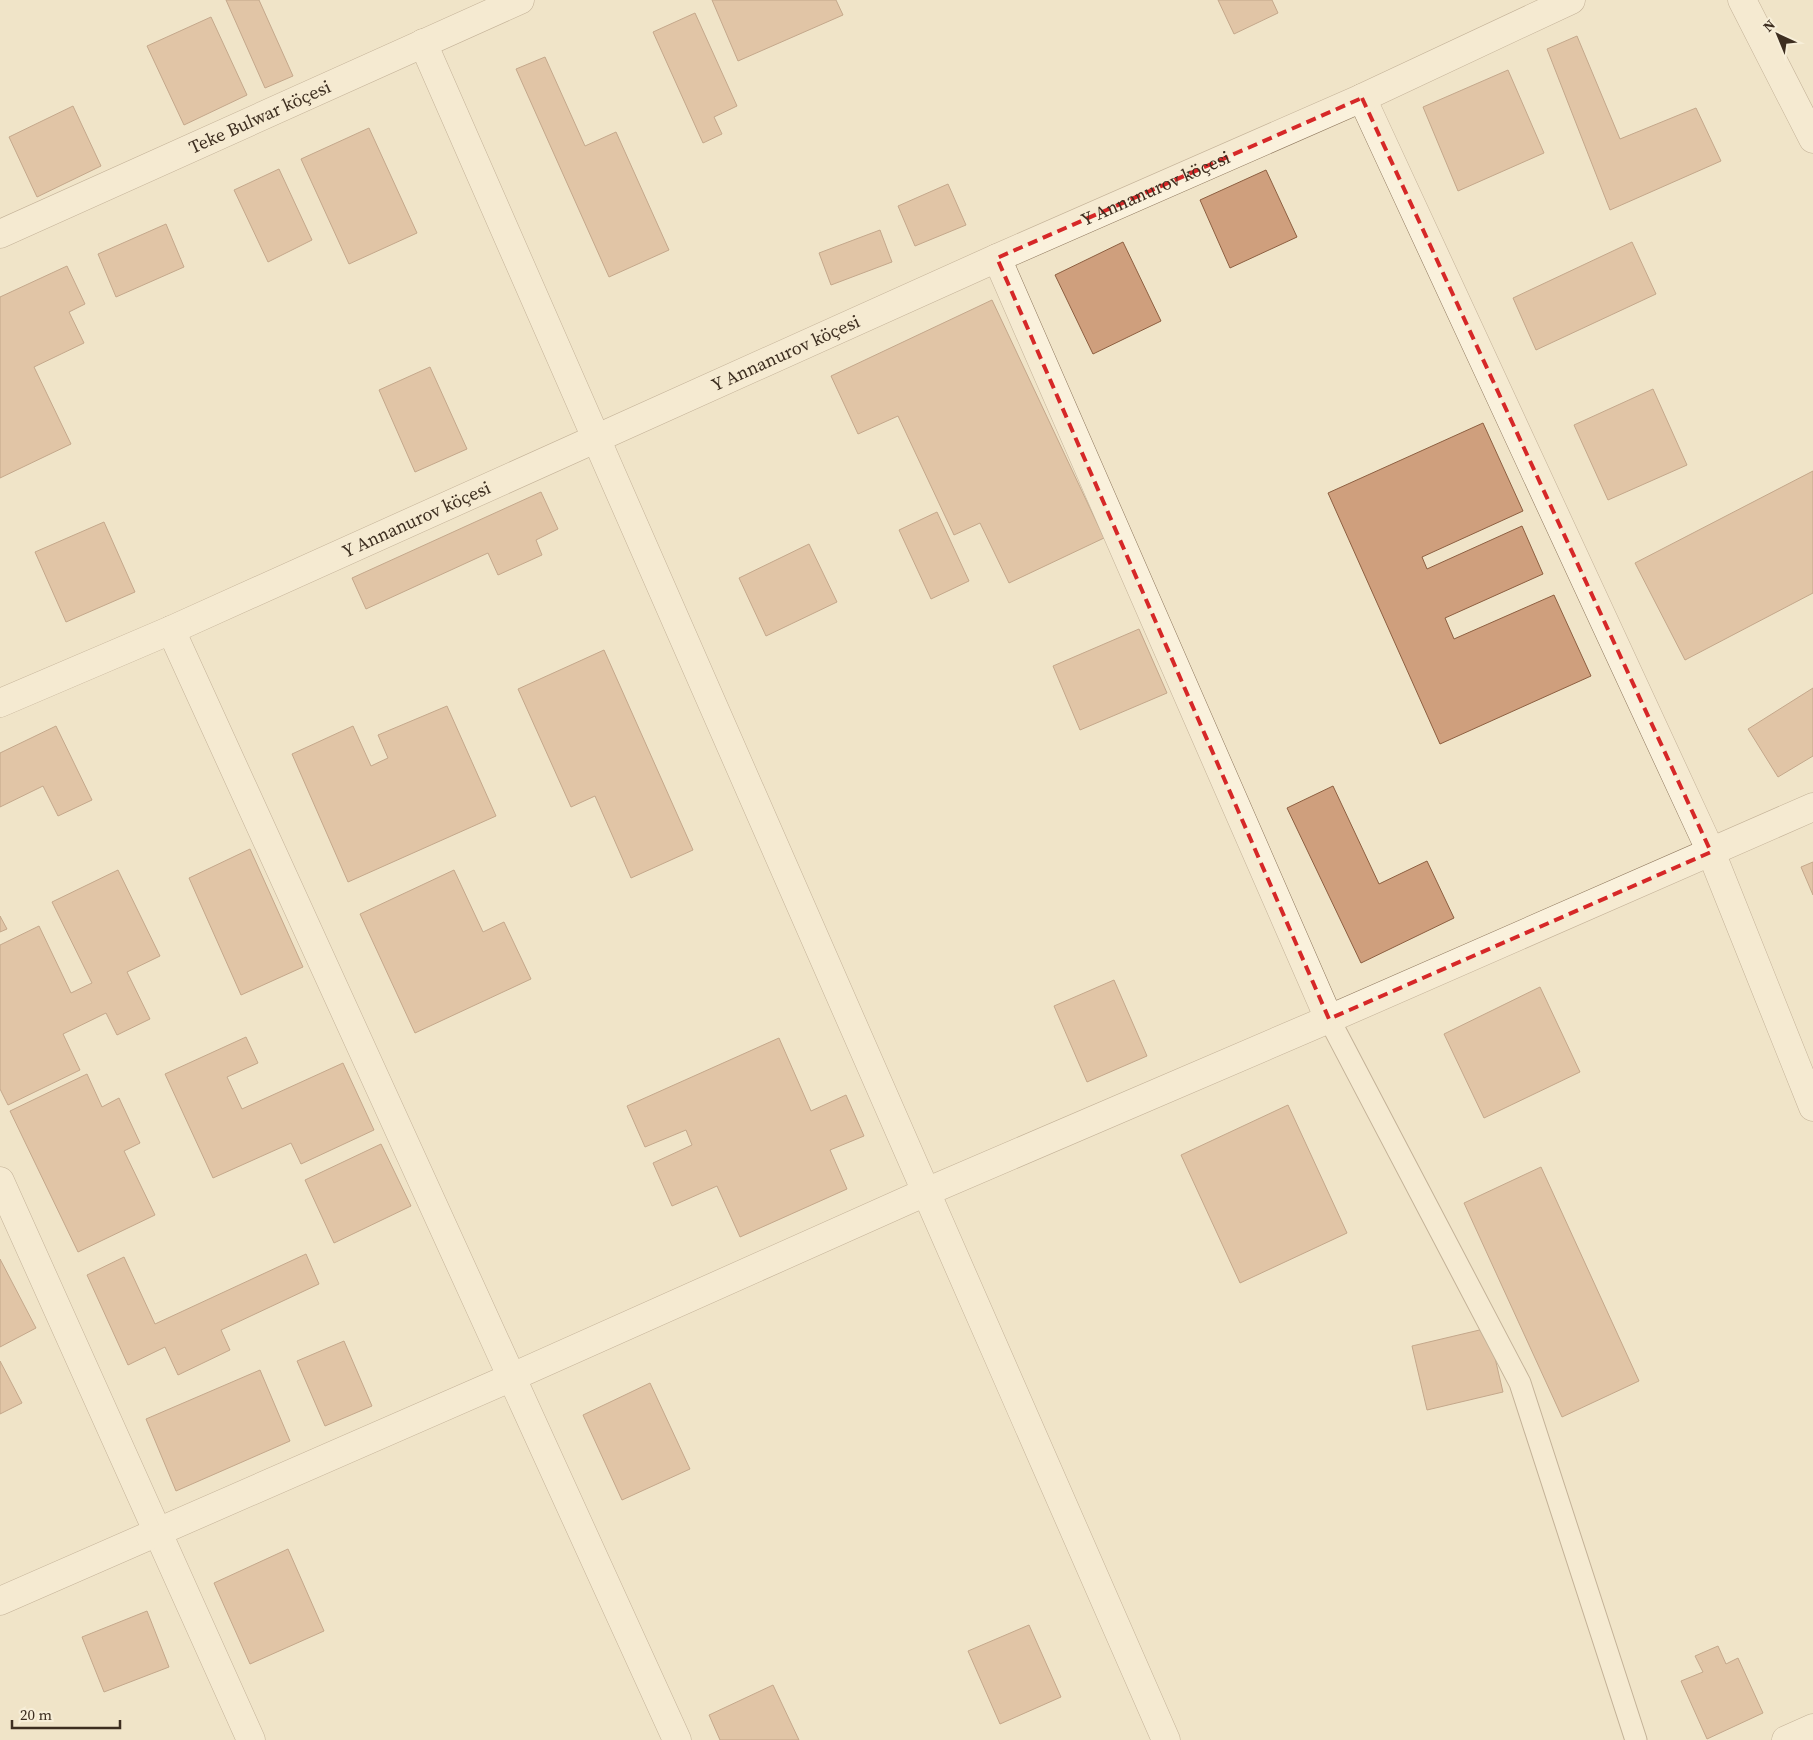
<svg xmlns="http://www.w3.org/2000/svg" width="1813" height="1740" viewBox="0 0 1813 1740" font-family="'Source Serif 4',serif">
<style>
.building{fill:#cf9f7d;stroke:#8d5f41}
.lines{fill:none;stroke-linecap:round;stroke-linejoin:round}
.lane-casing{stroke:#8d765c;stroke-width:23}
.street-casing{stroke:#8d765c;stroke-width:29}
.lane{stroke:#faf1dc;stroke-width:21}
.street{stroke:#faf1dc;stroke-width:28}
.marked{fill:none;stroke:#d62828;stroke-width:4;stroke-dasharray:10 6;stroke-linejoin:round}
.labels{text-anchor:middle;stroke-width:5;stroke-linejoin:round;paint-order:stroke}
.street-label{font-size:18px;fill:#3d2e20;stroke:#f7eed8}
</style>
<rect width="100%" height="100%" fill="#f0e4c8"/>
<!-- building -->
<path class="building" d="M226 0H259L293 76 265 88Z
M712 0H836L843 15 738 61Z
M1218 0H1272L1278 13 1234 34Z
M695 13 737 106 714 117 722 134 703 143 653 32Z
M211 17 247 95 184 125 147 46Z
M1577 36 1620 139 1696 108 1721 161 1610 210 1547 49Z
M545 57 585 146 616 132 669 250 609 277 516 69Z
M1508 70 1544 153 1458 191 1423 107Z
M73 106 101 166 37 197 9 137Z
M369 128 417 233 349 264 301 159Z
M279 169 312 240 268 262 234 190Z
M1266 170 1297 237 1230 268 1200 200Z
M948 184 966 225 915 246 898 206Z
M166 224 184 267 116 297 98 254Z
M880 230 892 262 831 285 819 253Z
M1123 242 1161 321 1093 354 1055 275Z
M1632 242 1656 294 1536 350 1513 298Z
M67 266 85 304 69 312 84 343 34 367 71 444 0 478V297Z
M992 300 1104 538 1009 583 980 523 954 535 898 416 858 434 831 376Z
M430 367 467 449 415 472 379 390Z
M1653 389 1687 465 1608 500 1574 425Z
M1483 423 1523 511 1422 557 1427 569 1522 526 1543 574 1445 618 1454 639 1554 595 1591 676 1440 744 1328 493Z
M1813 471V593L1685 660 1635 563Z
M541 492 558 529 536 540 542 555 498 575 488 553 366 609 352 578Z
M937 512 969 581 931 599 899 530Z
M104 522 135 592 66 622 35 552Z
M809 544 837 602 766 636 739 578Z
M1139 629 1167 693 1080 730 1053 666Z
M604 650 693 850 631 878 595 796 571 807 518 689Z
M1813 688V756L1778 777 1748 729Z
M447 706 496 816 348 882 292 754 353 726 371 766 388 758 378 735Z
M56 726 92 800 58 816 43 786 0 807V753Z
M1333 786 1379 884 1427 861 1454 918 1361 963 1287 808Z
M250 849 303 967 241 995 189 878Z
M1813 862V895L1801 867Z
M118 870 160 956 127 972 150 1019 117 1035 106 1013 63 1034 80 1070 8 1105 0 1089V945L39 926 71 993 92 983 52 902Z
M454 870 483 932 504 922 531 979 415 1033 360 914Z
M0 916 7 929 0 932Z
M1114 980 1147 1056 1087 1082 1054 1006Z
M1540 987 1580 1072 1484 1118 1444 1034Z
M246 1037 258 1063 227 1077 242 1109 343 1063 374 1130 301 1164 291 1143 213 1178 165 1074Z
M779 1038 811 1111 846 1095 864 1136 830 1150 847 1189 740 1237 717 1186 672 1206 653 1163 692 1145 686 1130 645 1147 627 1106Z
M87 1074 102 1107 119 1098 140 1143 124 1151 155 1215 78 1252 10 1111Z
M1288 1105 1347 1233 1240 1283 1181 1155Z
M381 1144 411 1206 334 1243 305 1180Z
M1541 1167 1639 1381 1562 1417 1464 1203Z
M306 1254 319 1284 221 1330 230 1350 178 1375 165 1347 128 1365 87 1275 124 1257 155 1324Z
M0 1259 36 1328 0 1347Z
M1488 1328 1503 1392 1427 1410 1412 1346Z
M344 1341 372 1406 325 1426 297 1361Z
M0 1361 22 1403 0 1414Z
M260 1370 290 1441 176 1491 146 1419Z
M650 1383 690 1469 622 1500 583 1415Z
M288 1549 324 1631 250 1664 214 1583Z
M147 1611 169 1667 104 1692 82 1637Z
M1029 1625 1061 1697 1000 1724 968 1651Z
M1718 1646 1726 1664 1738 1658 1763 1713 1707 1739 1681 1681 1703 1672 1695 1656Z
M773 1685 799 1740H720L709 1715Z"/>
<g class="lines">
<!-- lane casing -->
<g class="lane-casing">
<path id="lane" d="M1329 1019 1520 1383 1636 1740"/>
</g>
<!-- street casing -->
<g class="street-casing">
<g id="street">
<path d="M1742 0 1813 139"/>
<path d="M423 43 1166 1740"/>
<path d="M1362 98 1711 852 1813 1107"/>
<path id="s1" d="M0 234 520 0"/>
<path d="M997 258 1329 1019"/>
<path d="M171 630 677 1740"/>
<path id="s2" d="M0 703 171 630 997 258 1362 98 1571 0"/>
<path d="M0 1181 251 1740"/>
<path d="M0 1601 512 1377 926 1192 1329 1019 1813 807"/>
<path d="M1786 1740 1813 1728"/>
</g>
</g>
<!-- lane -->
<use href="#lane" class="lane"/>
<!-- street -->
<use href="#street" class="street"/>
</g>
<!-- marked area -->
<path d="M0 0H1813V1740H0ZM1362 98 1711 852 1329 1019 997 258Z" fill="#f0e4c8" fill-opacity=".55" fill-rule="evenodd"/>
<path class="marked" d="M1362 98 1711 852 1329 1019 997 258Z"/>
<g class="labels">
<!-- street labels -->
<g class="street-label">
<text dy="6" stroke="none"><textPath href="#s1" startOffset="285">Teke Bulwar köçesi</textPath></text>
<text dy="6" stroke="none"><textPath href="#s2" startOffset="1265">Y Annanurov köçesi</textPath></text>
<text dy="6" stroke="none"><textPath href="#s2" startOffset="860">Y Annanurov köçesi</textPath></text>
<text dy="6" stroke="none"><textPath href="#s2" startOffset="455">Y Annanurov köçesi</textPath></text>
</g>
</g>
<!-- north arrow -->
<g transform="translate(1778 35) rotate(316)" stroke="#f7eed8" stroke-width="4" paint-order="stroke">
<path d="M0-4L9 19L0 12L-9 19Z" fill="#3d2e20"/>
<text y="-8" font-size="14" font-weight="bold" text-anchor="middle" fill="#3d2e20">N</text>
</g>
<!-- scale -->
<path d="M12 1720v8h108v-8" fill="none" stroke="#3d2e20" stroke-width="2.5"/>
<text x="20" y="1720" font-size="15" fill="#3d2e20" stroke="#f7eed8" stroke-width="4" paint-order="stroke">20 m</text>
</svg>
